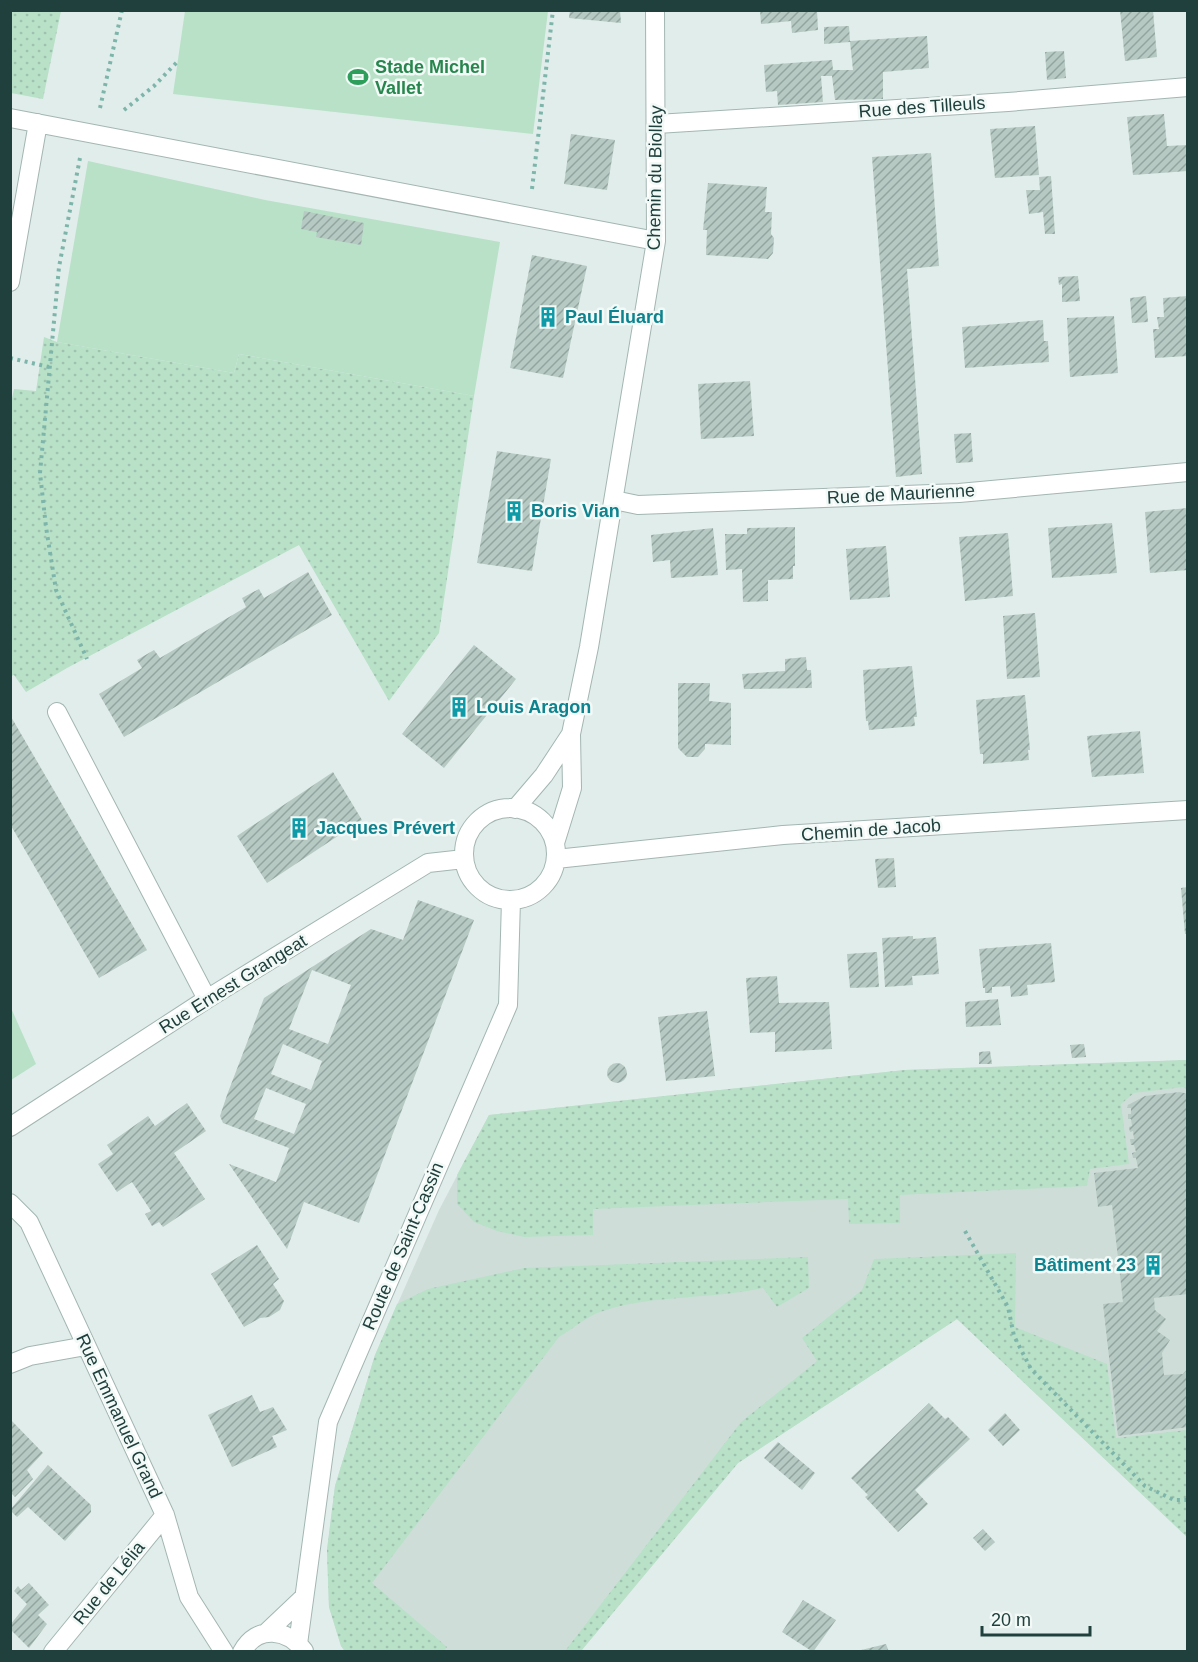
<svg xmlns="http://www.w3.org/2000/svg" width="1198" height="1662" viewBox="0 0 1198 1662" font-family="Arial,sans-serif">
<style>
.built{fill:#cfddd9}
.grass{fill:url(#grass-dots)}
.green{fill:#b8e1c8}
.building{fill:url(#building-hatch);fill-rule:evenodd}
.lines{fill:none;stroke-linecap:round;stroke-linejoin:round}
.minor-casing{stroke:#a3b6b2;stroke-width:20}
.path{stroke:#7eb5aa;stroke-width:4;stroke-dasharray:3 4.5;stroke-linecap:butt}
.minor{stroke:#fff;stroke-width:18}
.labels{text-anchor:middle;stroke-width:5;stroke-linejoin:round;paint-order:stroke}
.leisure-label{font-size:18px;font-weight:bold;fill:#27864d;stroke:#f2f9f7;text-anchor:start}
.street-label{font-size:18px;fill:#1f403c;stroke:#f2f9f7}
.culture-label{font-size:18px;font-weight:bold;fill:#0d838f;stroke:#f2f9f7;text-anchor:start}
</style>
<defs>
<pattern id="grass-dots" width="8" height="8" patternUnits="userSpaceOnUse" patternTransform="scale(1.5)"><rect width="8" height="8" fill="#b8e1c8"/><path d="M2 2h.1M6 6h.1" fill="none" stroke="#9ec2ad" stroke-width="1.8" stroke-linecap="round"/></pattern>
<pattern id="building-hatch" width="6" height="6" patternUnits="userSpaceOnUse" patternTransform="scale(1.5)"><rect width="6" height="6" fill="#b6c9c3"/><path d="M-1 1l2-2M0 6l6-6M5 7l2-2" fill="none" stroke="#93a5a0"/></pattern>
</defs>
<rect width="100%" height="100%" fill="#e1edea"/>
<!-- built -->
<path class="built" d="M1187 1060V1537L957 1319 738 1463 581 1651 345 1652 341 1646 329 1607 327 1550 335 1486 375 1355 439 1210 489 1115 905 1070Z"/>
<!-- grass -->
<path class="grass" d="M10 11H61L43 99 11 93Z
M44 337 57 342 234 373 239 354 474 396 439 633 389 701 299 545 67 668 26 692 14 675 11 676V403L14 389 36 391Z
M1187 1060V1089L1183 1087 1134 1093 1121 1104 1129 1164 1090 1169 1087 1186 900 1195V1223L849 1224 848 1199 593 1209V1235L524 1237 497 1231 474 1222 457 1204V1175L489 1115 905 1070Z
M1016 1253 1015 1327 1107 1364 1116 1438 1187 1430V1537L957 1319 738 1463 581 1651H565L741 1422 817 1361 802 1338 862 1290 874 1259Z
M808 1257 809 1288 777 1307 763 1288C710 1300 655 1294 603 1311 588 1315 573 1329 559 1337L372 1583 447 1647 443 1652 345 1651 341 1646 329 1607 327 1550 335 1486 375 1355 397 1304 428 1289 524 1268Z"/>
<!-- green -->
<path class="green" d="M185 11H548L533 134 173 94Z
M88 161 265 200 500 242 474 396 239 354 234 373 57 342Z
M11 1008 36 1064 11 1080H10Z"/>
<!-- building -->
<path class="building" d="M570 10H620L621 23 569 18Z
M760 10H817L818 30 792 33 791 21 761 24Z
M1120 10H1153L1157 57 1125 61Z
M849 26 850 41 927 36 929 68 883 72V99L835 100 832 76H821L823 102 778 105 777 91 766 92 764 65 832 60 833 70H853L850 42 824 44V27Z
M1064 51 1066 78 1047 80 1045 52Z
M1164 114 1167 146 1188 145V171L1133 175 1127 117Z
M1035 126 1039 175 995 178 990 129Z
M571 134 615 140 607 190 564 184Z
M931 153 939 266 907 269 922 474 896 477 872 157Z
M1051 176 1055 234H1045L1043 212 1029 214 1026 190H1040L1039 177Z
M708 183 767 187 765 212H772L771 234 774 238 773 253 768 259 706 255 707 230H703Z
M304 211 364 223 361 245 316 237 317 232 301 229Z
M532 255 587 266 563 378 510 368Z
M1078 276 1080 301 1062 302V284L1059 285 1058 277Z
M1146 296 1148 322 1132 323 1130 298Z
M1188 296V356L1155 358 1153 329H1159L1157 317H1164L1163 298Z
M1114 316 1118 373 1070 377 1067 318Z
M1043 320 1044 341H1048L1049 362 965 368 962 327Z
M750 381 754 436 701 439 698 384Z
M971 433 973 462 956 463 954 434Z
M497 451 551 459 532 571 477 563Z
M1188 508V570L1150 573 1145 512Z
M1112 523 1117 573 1052 578 1048 528Z
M795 527V566H793V579L768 580V601L743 602 742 569 726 570 725 534H747V528Z
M713 528 718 575 671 578 670 560 653 562 651 535Z
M1008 533 1013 596 965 601 959 537Z
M886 546 890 597 850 600 846 549Z
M308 572 332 615 124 737 99 694 142 668 137 660 154 650 160 658 246 607 242 598 259 589 264 598Z
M1035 613 1040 677 1007 679 1003 616Z
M474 645 516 679 444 768 402 734Z
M806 657 807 670H811L812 688 744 689 742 674 785 671V659Z
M912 666 917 717H914L915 726 869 730 868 721H866L863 670Z
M678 683H710L709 701 731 703V745L705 744V749L698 757H687L678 748Z
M1025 695 1030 750H1028L1029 760 983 764V754H980L976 700Z
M10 715 147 950 99 978 10 824Z
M1140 731 1144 773 1092 777 1087 736Z
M333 772 362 820 267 883 237 836Z
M894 858 896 887 878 888 875 859Z
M1188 887V934H1185L1181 888Z
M418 900 474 920 359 1223 304 1202 287 1249 229 1164 276 1182 289 1148 223 1123 220 1116 227 1095 264 998 371 929 403 940ZM312 970 351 985 328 1044 289 1029ZM283 1044 322 1061 311 1090 271 1074ZM266 1088 306 1104 294 1134 254 1119Z
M913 936V939L936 937 939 974 912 976 913 985 885 987 882 938Z
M1051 943 1055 982 1027 985 1028 995 1011 997 1010 986 992 987V993H985V988H983L979 949Z
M877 952 879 987 850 988 847 954Z
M777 976 779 1003 829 1002 832 1049 775 1052V1032L750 1033 746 978Z
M998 999 1001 1025 966 1027 965 1002Z
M707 1011 715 1076 666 1081 658 1017Z
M1084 1044 1086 1057 1072 1058 1070 1045Z
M990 1051 992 1064H979V1052Z
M607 1073a10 10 0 1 1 20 0a10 10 0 1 1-20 0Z
M1180 1092 1188 1094V1294L1154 1298 1155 1310 1166 1319 1157 1331 1170 1340 1162 1353 1164 1375 1183 1374 1188 1368V1427L1118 1436 1103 1304 1123 1302 1112 1205 1098 1207 1094 1173 1138 1168 1136 1158H1133L1132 1153 1136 1152 1134 1145H1131L1130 1139H1134L1133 1131 1130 1132 1129 1127 1132 1126 1131 1119H1128V1114H1131V1108H1127L1128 1105 1145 1096Z
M187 1103 206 1131 174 1153 205 1199 163 1227 159 1222 152 1226 145 1214 151 1211 132 1182 117 1192 98 1164 113 1154 107 1145 148 1116 155 1126Z
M257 1245 279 1279 273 1284 284 1301 280 1310 269 1317 260 1318 244 1327 211 1274Z
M252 1395 260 1412 273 1407 287 1430 272 1436 277 1447 232 1467 208 1415Z
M929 1403 945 1419 948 1417 970 1439 915 1490 928 1504 898 1532 865 1497 868 1495 851 1478Z
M1005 1413 1020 1430 1003 1446 988 1430Z
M10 1419 43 1453 27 1470 33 1479 15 1497 10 1492Z
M778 1442 815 1473 802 1490 764 1458Z
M48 1465 91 1505V1512L65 1541 28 1507 17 1517 10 1510Z
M983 1529 995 1542 985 1551 973 1538Z
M29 1583 49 1605 38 1615 47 1624 29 1648 10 1629V1625L27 1604 14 1591 18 1586 21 1590Z
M803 1600 836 1620 813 1652 782 1632Z
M886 1644 889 1652H857V1651Z"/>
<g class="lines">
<!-- minor casing -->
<g class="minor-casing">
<path id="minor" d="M10 118 656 241
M657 124 1008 102 1188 87
M10 282 38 123
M614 500 638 505 959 493 1188 472
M57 712 207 999
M464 854a46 46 0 1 1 92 0a46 46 0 1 1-92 0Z
M515 809 544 775 571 734
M555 843 572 788 571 734 589 647 656 241 655 10
M556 859 783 835 1188 810
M10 1127 207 999 428 863 464 859
M10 1203 29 1222 165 1515 189 1597 224 1652
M10 1364 30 1356 86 1346
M266 1633 304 1597
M298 1644 328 1422 508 1005 511 900
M53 1652 165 1515
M242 1652C257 1624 288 1629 304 1651"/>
</g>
<!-- path -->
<path class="path" d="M100 108 122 10
M124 110 154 86 178 61
M80 158 59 267 40 473 46 527 56 590 87 659
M532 189 553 10
M10 358 49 367
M965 1231 1008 1307 1014 1336 1031 1369 1145 1486 1174 1500H1188"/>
<!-- minor -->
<use href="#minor" class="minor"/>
</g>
<!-- icons -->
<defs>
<g id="stadium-bare" transform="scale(1.62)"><path d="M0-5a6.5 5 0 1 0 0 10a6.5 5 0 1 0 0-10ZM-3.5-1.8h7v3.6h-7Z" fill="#2e9e5b" stroke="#f2f9f7" stroke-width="2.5" paint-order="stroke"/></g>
<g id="building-bare" transform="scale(1.62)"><path d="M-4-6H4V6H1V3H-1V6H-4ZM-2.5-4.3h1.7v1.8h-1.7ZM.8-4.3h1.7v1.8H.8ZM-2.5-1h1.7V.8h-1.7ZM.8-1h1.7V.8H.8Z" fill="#0f9aa8" stroke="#f2f9f7" stroke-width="2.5" paint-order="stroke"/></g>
</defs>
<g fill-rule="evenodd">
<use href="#stadium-bare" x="358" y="77"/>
<use href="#building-bare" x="548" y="317"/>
<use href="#building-bare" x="514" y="511"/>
<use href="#building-bare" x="459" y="707"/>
<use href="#building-bare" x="299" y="828"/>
<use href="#building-bare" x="1153" y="1265"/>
</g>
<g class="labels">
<!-- leisure labels -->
<g class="leisure-label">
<text x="375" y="73">Stade Michel<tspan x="375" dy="21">Vallet</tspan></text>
</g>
<!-- street labels -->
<g class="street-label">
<text transform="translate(922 107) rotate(-4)" y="6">Rue des Tilleuls</text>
<text transform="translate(655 178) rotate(-89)" y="6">Chemin du Biollay</text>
<text transform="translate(901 494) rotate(-3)" y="6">Rue de Maurienne</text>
<text transform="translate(871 830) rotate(-4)" y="6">Chemin de Jacob</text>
<text transform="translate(233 984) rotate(-32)" y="6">Rue Ernest Grangeat</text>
<text transform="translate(403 1246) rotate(-67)" y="6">Route de Saint-Cassin</text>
<text transform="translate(119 1416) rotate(65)" y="6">Rue Emmanuel Grand</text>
<text transform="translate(109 1583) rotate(-51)" y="6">Rue de Lélia</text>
</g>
<!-- culture labels -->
<g class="culture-label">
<text x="565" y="323">Paul Éluard</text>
<text x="531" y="517">Boris Vian</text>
<text x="476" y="713">Louis Aragon</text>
<text x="316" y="834">Jacques Prévert</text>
<text x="1136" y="1271" text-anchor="end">Bâtiment 23</text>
</g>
</g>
<!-- border -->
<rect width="1198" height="1662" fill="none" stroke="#1f403c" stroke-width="24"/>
<!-- scale -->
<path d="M982 1626v9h108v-9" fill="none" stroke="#1f403c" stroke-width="3"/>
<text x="991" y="1626" font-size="18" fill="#1f403c" stroke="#f2f9f7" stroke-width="4.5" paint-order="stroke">20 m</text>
</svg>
